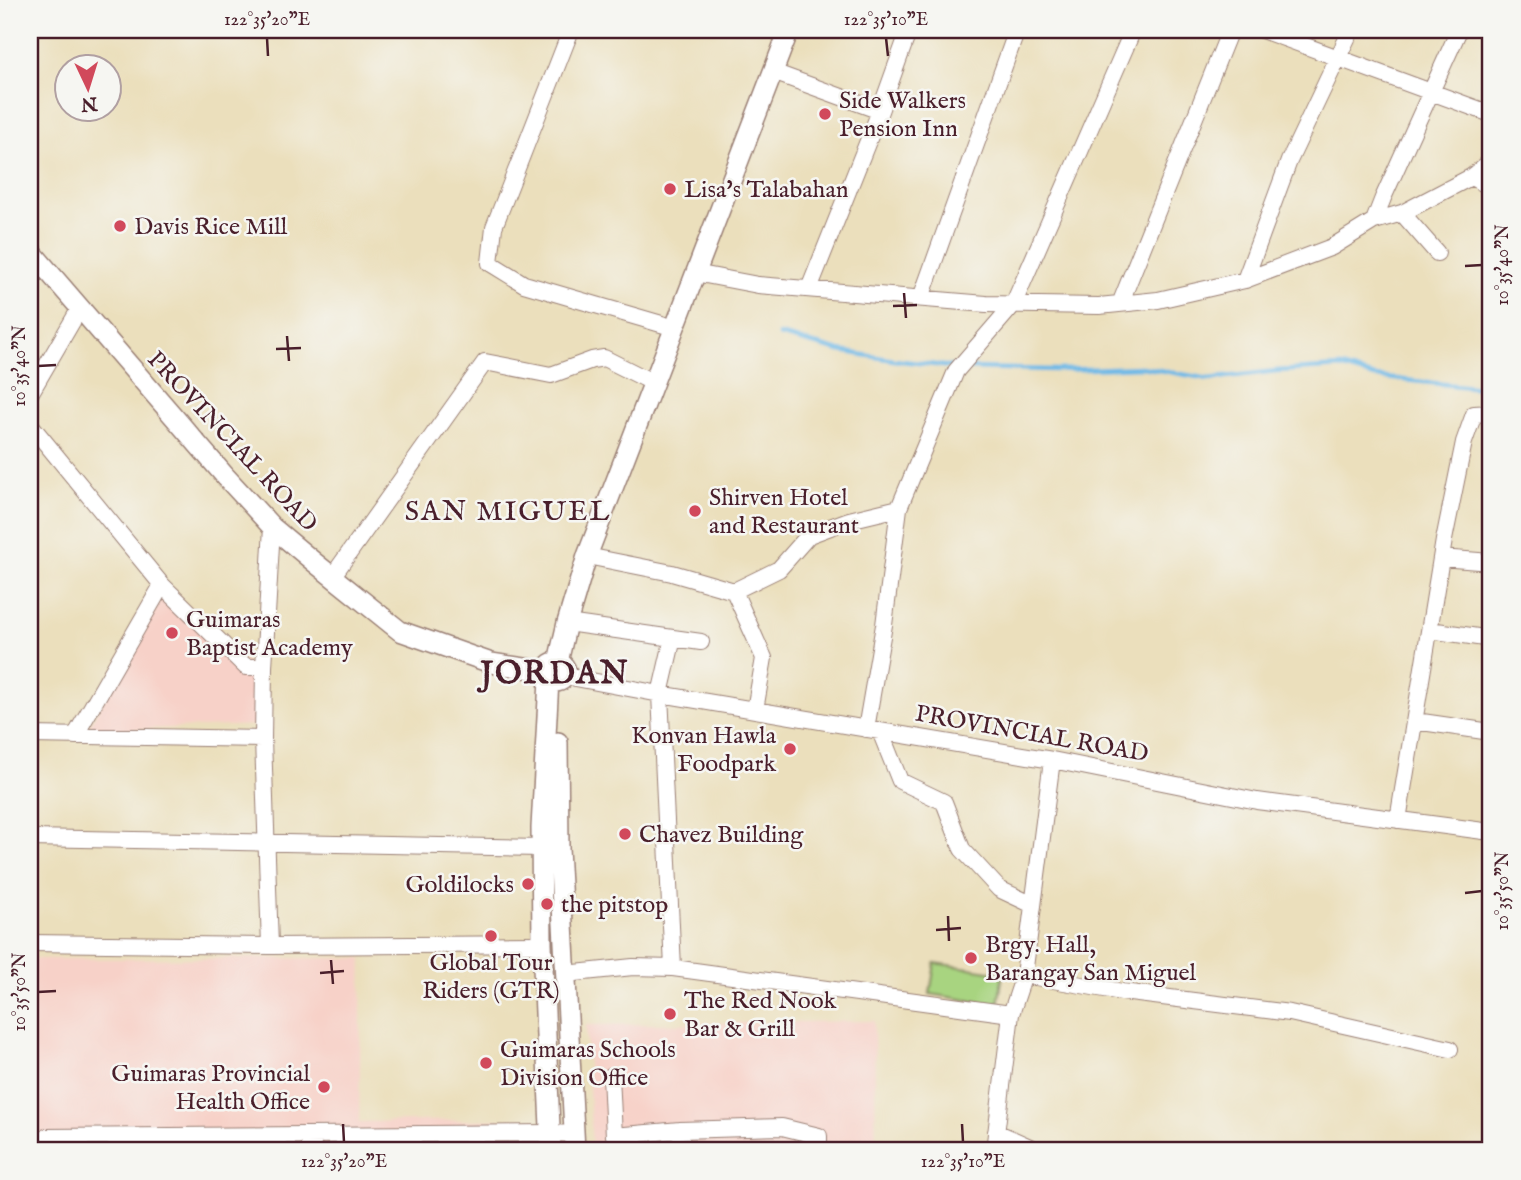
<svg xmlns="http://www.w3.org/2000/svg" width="1521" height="1180" viewBox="0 0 1521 1180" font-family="'IM FELL English',serif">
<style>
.built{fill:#f7d1c8}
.green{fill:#a8d480;stroke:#797a56;stroke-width:2}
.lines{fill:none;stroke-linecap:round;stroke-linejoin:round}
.stream{stroke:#6eb9e7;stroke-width:4.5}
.minor-casing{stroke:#9a7f74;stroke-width:18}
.major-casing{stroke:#9a7f74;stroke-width:22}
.minor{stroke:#fff;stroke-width:16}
.major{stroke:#fff;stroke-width:19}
.ticks{fill:none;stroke:#4a1f2b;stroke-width:2.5}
.poi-dot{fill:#d1495b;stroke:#f6f6f2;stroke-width:2.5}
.labels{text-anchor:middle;stroke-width:5;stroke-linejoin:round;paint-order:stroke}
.poi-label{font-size:24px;fill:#4a1f2b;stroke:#f6f6f2;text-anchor:start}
.street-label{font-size:24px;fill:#4a1f2b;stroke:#f6f6f2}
.quarter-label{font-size:28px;letter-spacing:2px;fill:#4a1f2b;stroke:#f6f6f2}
.district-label{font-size:32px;font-weight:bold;letter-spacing:2px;fill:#4a1f2b;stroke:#f6f6f2}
.neatline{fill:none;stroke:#4a1f2b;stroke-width:2.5}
.ticks-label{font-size:18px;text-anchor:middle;fill:#4a1f2b}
</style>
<rect width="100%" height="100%" fill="#f6f6f2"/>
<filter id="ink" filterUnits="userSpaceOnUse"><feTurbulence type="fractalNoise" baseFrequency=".0143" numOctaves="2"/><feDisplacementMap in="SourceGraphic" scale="14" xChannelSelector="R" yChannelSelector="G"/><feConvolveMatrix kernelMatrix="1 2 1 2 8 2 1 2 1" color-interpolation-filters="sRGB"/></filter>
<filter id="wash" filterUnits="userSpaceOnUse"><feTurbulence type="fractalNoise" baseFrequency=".00686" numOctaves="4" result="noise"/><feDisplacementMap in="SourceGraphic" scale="28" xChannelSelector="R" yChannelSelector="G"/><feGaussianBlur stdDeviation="1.57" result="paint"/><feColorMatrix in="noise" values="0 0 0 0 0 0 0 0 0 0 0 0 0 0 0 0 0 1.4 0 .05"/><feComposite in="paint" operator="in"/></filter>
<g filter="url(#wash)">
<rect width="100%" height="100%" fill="#ebdfbc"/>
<!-- built -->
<path class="built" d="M164 594 260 674 261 725 86 731Z
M362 958 359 1122 535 1119 536 1150H30V959Z
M874 1021 876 1150H592L586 1025Z"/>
<!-- green -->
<path class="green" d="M935 963 1003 973 998 1005 930 994Z"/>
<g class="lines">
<!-- stream -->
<path class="stream" d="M779 335 840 351 894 360 952 367
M967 368 1058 370 1142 367 1209 379 1276 371 1341 367 1375 377 1491 389"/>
</g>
</g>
<g filter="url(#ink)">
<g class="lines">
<!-- minor casing -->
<g class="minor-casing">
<path id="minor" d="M571 30 494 227 490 263 524 284 675 328
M1262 30 1491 114
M773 72 880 111
M1471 177 1491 187
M1402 213 1437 253
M1374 221 1383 198 1459 30
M695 273 758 285 986 304 1099 306 1158 300 1245 280 1332 247 1374 221 1402 213 1471 177 1491 161
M1245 280 1289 161 1351 30
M809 289 880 111 909 30
M921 298 1017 30
M1120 304 1230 30
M30 394 80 308
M30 424 162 585 246 667H264
M587 556 672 573 734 591 779 569 809 535 849 520 899 508
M1441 558 1491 562
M332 577 485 362 551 375 592 360 604 358 654 383
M734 591 764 658 755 710
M567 623 701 642
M1430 630 1491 639
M565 676 660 694 1052 760 1257 801 1491 832
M1415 721 1491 732
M866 729 884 625 899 508 956 371 1013 305 1133 30
M880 731 900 781 944 802 962 849 999 889 1033 905
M30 735 263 739
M75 736 162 585
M1398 820 1444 540 1464 442 1474 414 1491 413
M30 838 542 848
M30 943 270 946 542 944
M270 946 263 739 264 667 272 527
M673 968 660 694 673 638
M565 974 633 967 673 968 1011 1014 1024 975 1122 992 1290 1013 1450 1049
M1024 975 1052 760
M611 1076 614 1136 680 1130 782 1127 819 1136V1150
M680 1130 682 1150
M996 1132 1032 1148 1033 1150
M44 1150 46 1137 550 1133 575 1134
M307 1150 318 1135
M994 1150 1011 1014"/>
</g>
<!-- major casing -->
<g class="major-casing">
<path id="major" d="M30 250 225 476 272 527 314 562 400 631 491 663 545 671
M546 672a10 10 0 1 1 20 0a10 10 0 1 1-20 0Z
M558 662 567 623 587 556 789 30
M549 680 541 828 542 944 551 1150
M558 742 559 848 575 1150"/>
</g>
<!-- minor -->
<use href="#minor" class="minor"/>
<!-- major -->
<use href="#major" class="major"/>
</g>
</g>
<!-- ticks -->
<path class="ticks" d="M267 38 268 56M886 38 888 56M1465 266 1482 265M904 293 906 318M893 306 917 305M287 336 289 361M276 349 301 348M38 366 56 365M1465 893 1482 891M948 916 949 941M936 930 961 928M331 960 333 984M320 973 344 971M38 992 56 991M343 1124 344 1142M962 1124 963 1142"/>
<!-- markers -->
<g class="poi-dot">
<circle cx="825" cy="114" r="7"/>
<circle cx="670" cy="189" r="7"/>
<circle cx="120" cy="226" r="7"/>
<circle cx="695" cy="511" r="7"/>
<circle cx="172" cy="633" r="7"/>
<circle cx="790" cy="749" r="7"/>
<circle cx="625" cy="834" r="7"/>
<circle cx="528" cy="884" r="7"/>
<circle cx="547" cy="904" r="7"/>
<circle cx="491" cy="936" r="7"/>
<circle cx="971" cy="958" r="7"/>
<circle cx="670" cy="1014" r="7"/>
<circle cx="486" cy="1063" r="7"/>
<circle cx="324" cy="1087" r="7"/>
</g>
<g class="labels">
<!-- poi labels -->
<g class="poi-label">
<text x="839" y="108">Side Walkers<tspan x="839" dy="28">Pension Inn</tspan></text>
<text x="684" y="197">Lisa's Talabahan</text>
<text x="134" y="234">Davis Rice Mill</text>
<text x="709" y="505">Shirven Hotel<tspan x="709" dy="28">and Restaurant</tspan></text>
<text x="186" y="627">Guimaras<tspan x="186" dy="28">Baptist Academy</tspan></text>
<text x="776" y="743" text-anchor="end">Konvan Hawla<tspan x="776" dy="28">Foodpark</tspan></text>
<text x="639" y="842">Chavez Building</text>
<text x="514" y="892" text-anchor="end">Goldilocks</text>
<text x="561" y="912">the pitstop</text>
<text x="985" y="952">Brgy. Hall,<tspan x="985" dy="28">Barangay San Miguel</tspan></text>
<text x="491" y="970" text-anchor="middle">Global Tour<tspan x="491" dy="28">Riders (GTR)</tspan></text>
<text x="684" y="1008">The Red Nook<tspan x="684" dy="28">Bar &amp; Grill</tspan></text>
<text x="500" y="1057">Guimaras Schools<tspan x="500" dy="28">Division Office</tspan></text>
<text x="310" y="1081" text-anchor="end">Guimaras Provincial<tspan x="310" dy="28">Health Office</tspan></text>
</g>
<!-- street labels -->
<g class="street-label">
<text transform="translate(233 441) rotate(47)" y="8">PROVINCIAL ROAD</text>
<text transform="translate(1032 733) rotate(10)" y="8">PROVINCIAL ROAD</text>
</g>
<!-- quarter labels -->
<g class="quarter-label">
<text x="508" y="520">SAN MIGUEL</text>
</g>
<!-- district labels -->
<g class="district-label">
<text x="555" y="683">JORDAN</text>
</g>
</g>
<!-- margin -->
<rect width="1521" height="1180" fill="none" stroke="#f6f6f2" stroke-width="77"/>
<!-- north arrow -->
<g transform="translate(88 88) rotate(176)"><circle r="33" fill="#f6f6f2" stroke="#b1a0a2" stroke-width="2"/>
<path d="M0-5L12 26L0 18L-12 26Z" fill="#d1495b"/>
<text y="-10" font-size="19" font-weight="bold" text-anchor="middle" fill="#4a1f2b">N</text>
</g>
<rect x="38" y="38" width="1444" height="1104" class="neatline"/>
<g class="ticks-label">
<text x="267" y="25">122°35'20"E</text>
<text x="886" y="25">122°35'10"E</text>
<text transform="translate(1502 265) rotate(-90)" y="6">10°35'40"N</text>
<text transform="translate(19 366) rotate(-90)" y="6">10°35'40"N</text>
<text transform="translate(1502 891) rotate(-90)" y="6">10°35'50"N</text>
<text transform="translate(19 992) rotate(-90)" y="6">10°35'50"N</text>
<text x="344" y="1167">122°35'20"E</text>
<text x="963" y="1167">122°35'10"E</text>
</g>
</svg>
